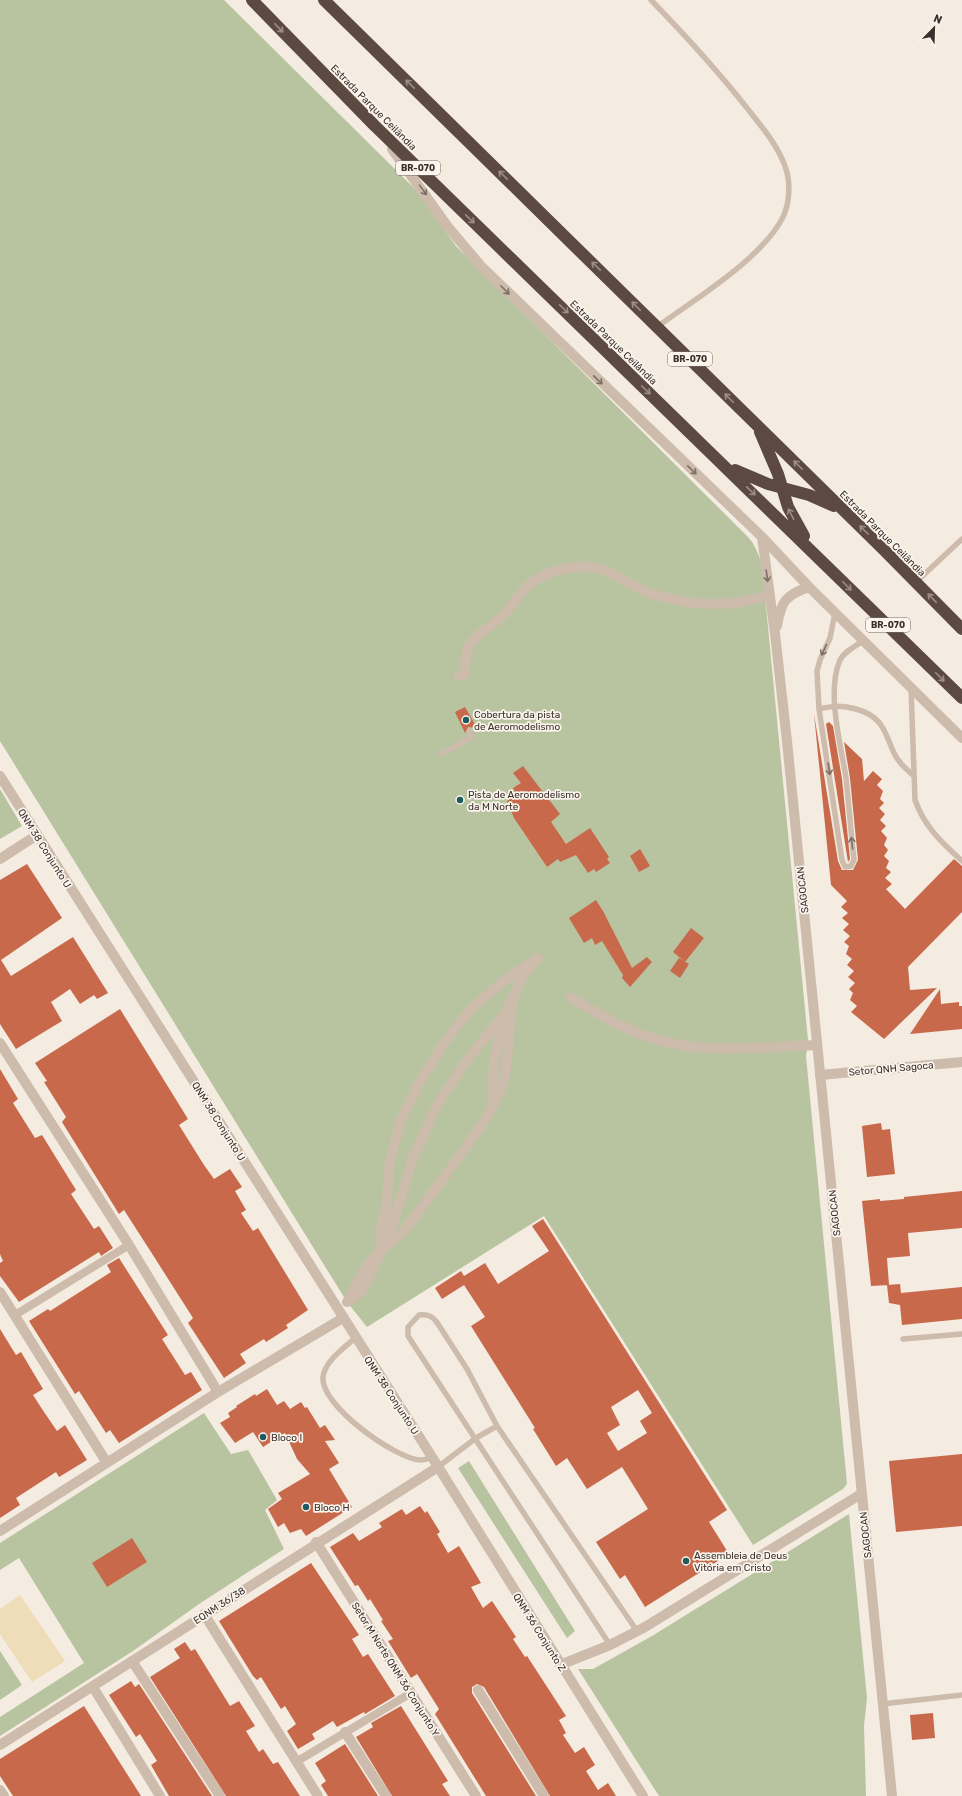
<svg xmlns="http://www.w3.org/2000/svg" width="962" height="1796" viewBox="0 0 962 1796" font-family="Rubik,sans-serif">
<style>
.green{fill:#b8c4a0}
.sand{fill:#efdcb8}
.building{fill:#c8694b;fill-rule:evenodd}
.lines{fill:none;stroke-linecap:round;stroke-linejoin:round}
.service{stroke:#cdbbac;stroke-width:5.5}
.pedestrian{stroke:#cdbbac;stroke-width:8}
.minor{stroke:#cdbbac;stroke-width:10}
.tertiary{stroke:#cdbbac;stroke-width:10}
.motorway{stroke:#5c4a42;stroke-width:12}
.oneway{stroke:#9c8e87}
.oneway2{stroke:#7d6f65}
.poi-dot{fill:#1f5a5e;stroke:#fbf5ee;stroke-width:1.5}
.labels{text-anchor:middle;stroke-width:3.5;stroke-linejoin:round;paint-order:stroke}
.shield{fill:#fbf5ee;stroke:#756b66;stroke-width:1}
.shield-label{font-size:9px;font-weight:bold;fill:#3b302b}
.street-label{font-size:10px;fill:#3b302b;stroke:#fbf5ee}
.poi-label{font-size:10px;fill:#3b302b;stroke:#fbf5ee;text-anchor:start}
</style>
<rect width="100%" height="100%" fill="#f4ebe1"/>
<!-- green -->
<path class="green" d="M0 0H224L415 189 456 246 748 537C763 554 763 575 765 596L808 1040 806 1056 847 1484 843 1489 753 1545 544 1216 367 1327 347 1302 0 741Z
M0 789 22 826 0 839Z
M204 1413 231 1454 248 1450 277 1500 265 1510 284 1549 199 1604 133 1651 0 1736V1717L84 1663 19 1558 0 1570V1543Z
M469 1461 575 1631 567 1638 458 1468Z
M849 1514 867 1698 864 1726 866 1796H659L578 1669H593L652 1636Z
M0 1651 22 1685 0 1700Z"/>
<!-- sand -->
<path class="sand" d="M20 1595 65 1661 32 1682 0 1634V1609Z"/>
<!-- building -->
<path class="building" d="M465 707 477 728 468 727 465 733 455 712Z
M814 714 838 861 842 870H853L858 860 850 778 844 742 862 759 864 781 873 771 882 779 877 785 883 791 880 799 884 803 879 808 885 814 880 820 886 826 881 831 887 838 884 845 888 850 884 856 889 861 886 868 891 872 885 878 892 884 886 889 905 909 954 859 962 866V912L908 967 910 990 937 988 884 1039 851 1012 857 1006 850 1000 853 993 849 989 855 983 848 977 854 971 847 965 852 959 846 954 849 946 844 942 850 936 843 930 849 924 842 918 848 913 841 907 847 901 831 885Z
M829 722 833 726 842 779 850 859 848 862 826 724Z
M523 766 560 814 551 822 566 844 590 828 609 857 607 859 610 863 596 872 594 869 588 873 576 855 560 862 558 859 547 867 514 818 507 801 516 794 513 788 521 783 513 773Z
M640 849 650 866 639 872 630 856Z
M27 864 62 918 1 960 11 976 73 937 108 993 97 999 94 995 80 1004 70 989 51 1002 62 1021 16 1049 0 1024V880Z
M596 900 603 911 632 968 647 957 652 962 630 987 622 978 623 975 602 941 595 945 592 938 584 943 569 918Z
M691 928 704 938 685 962 673 952Z
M679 958 689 964 680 978 670 971Z
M940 989 941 1004 959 1002V1006H962V1029L910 1034Z
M120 1009 188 1119 179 1125 204 1165 214 1179 230 1169 242 1187 235 1191 246 1210 241 1213 253 1231 258 1228 308 1310 286 1325 288 1328 266 1342 264 1339 240 1354 246 1363 224 1378 188 1323 193 1318 151 1252 124 1210 119 1214 62 1122 66 1117 44 1082 47 1081 35 1063Z
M0 1069 18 1099 13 1103 35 1138 42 1135 76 1190 71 1194 94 1229 99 1226 113 1248 101 1256 99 1252 19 1302 0 1276V1263L3 1261 0 1254Z
M881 1123 882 1130 890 1129 895 1174 867 1177 862 1126Z
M962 1191V1228L908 1233 910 1256 887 1258 889 1285 871 1286 862 1201 880 1199V1201L904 1199V1197Z
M543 1219 727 1510 709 1522 729 1554 645 1607 625 1575 620 1579 596 1542 648 1509 622 1467 587 1489 567 1458 556 1466 533 1429 535 1428 471 1326 485 1317 464 1285 442 1299 435 1288 461 1271 464 1276 485 1263 498 1284 549 1251 532 1226ZM638 1390 652 1413 640 1421 647 1433 618 1451 607 1433 620 1425 611 1407Z
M119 1258 168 1335 162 1339 185 1375 191 1372 202 1390 119 1443 110 1430 106 1433 79 1391 75 1394 29 1321 48 1309 50 1311 111 1272 107 1265Z
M900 1284 901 1293 962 1287V1319L902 1325 900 1305 889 1303 887 1285Z
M0 1329 16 1355 21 1352 43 1389 33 1395 42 1409 57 1431 65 1425 87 1460 59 1477 56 1472 16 1498 20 1505 0 1518Z
M267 1389 277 1405 284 1401 290 1409 301 1402 305 1408 307 1407 320 1428 325 1425 335 1440 325 1441 339 1463 329 1469 352 1507 306 1536 301 1529 290 1533 284 1523 278 1527 268 1509 282 1499 278 1493 310 1474 297 1459 285 1433 263 1447 253 1432 235 1443 220 1423 230 1417 228 1413 237 1407 236 1406 255 1394 256 1396Z
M962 1454V1526L896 1532 889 1461Z
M420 1506 425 1513 427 1511 440 1532 437 1534 448 1553 459 1546 481 1583 471 1587 483 1608 492 1601 516 1637 513 1639 525 1657 527 1656 566 1716 559 1720 566 1733 563 1735 575 1753 584 1747 595 1765 586 1771 598 1790 608 1783 616 1796H550L484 1687 477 1684 472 1687V1693L536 1796H486L435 1714 439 1709 417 1674 411 1678 388 1641 393 1639 381 1621 383 1620 370 1599 368 1601 358 1585 355 1586 330 1547 353 1533 359 1541 382 1527 379 1523 402 1509 406 1515Z
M132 1538 147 1562 107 1587 92 1563Z
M311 1563 359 1635 352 1639 363 1657 368 1654 395 1696 365 1714 364 1712 337 1727 333 1721 312 1734 315 1739 298 1749 287 1731 296 1724 285 1706 281 1709 261 1677 257 1680 253 1676 219 1621Z
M185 1642 191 1651 195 1649 230 1706 239 1701 255 1726 246 1731 259 1752 263 1749 273 1764 278 1762 300 1796H226L150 1677 180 1658 174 1649Z
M131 1681 135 1687 139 1684 212 1796H169L151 1765 157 1761 140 1734 136 1737 109 1695Z
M84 1706 141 1796H13L0 1776V1759Z
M401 1706 448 1781 442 1784 450 1796H392L356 1737 373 1727 371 1723Z
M933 1713 935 1738 912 1740 910 1715Z
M345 1744 378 1796H328L321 1785 326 1781 315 1763Z"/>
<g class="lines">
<!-- service -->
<path class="service" d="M651 0C685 35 717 70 747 108 761 126 777 144 785 166 791 182 790 204 782 219 760 260 695 299 657 327
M916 582 962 539
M835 613 830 638 820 660 817 671 819 709 842 860 845 867 851 866 854 860C851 833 849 805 846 778 841 745 826 692 840 660 845 651 854 647 863 641
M911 688 915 800C924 826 942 843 962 861
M819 709C832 706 842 705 856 709 881 716 884 729 893 751 897 761 905 768 913 775
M441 754 471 738 470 731
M355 1338C344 1348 325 1361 323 1377 320 1405 394 1458 420 1460 425 1460 428 1459 432 1457
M903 1339 962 1334
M438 1467 476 1438 497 1426
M610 1645 408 1336V1327L419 1315C428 1314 433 1316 438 1324L467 1369 497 1426 637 1631
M882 1704 962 1695"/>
<!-- pedestrian -->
<path class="pedestrian" d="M15 1315 129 1245
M296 1762 411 1693"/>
<!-- minor -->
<path class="minor" d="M459 676 465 674C464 635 477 640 501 617 511 608 518 594 529 585 549 569 582 561 606 571 621 577 633 587 647 592 675 602 711 607 740 602 750 600 760 597 770 596
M0 859 37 835
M514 995 505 1014 470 1056 438 1104 414 1155 390 1233 381 1252 380 1230 386 1209 390 1161 401 1120 419 1083 442 1046 469 1011 502 982 538 958
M571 998C600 1015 631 1034 665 1042 712 1053 769 1047 817 1045
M0 1043 129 1245 218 1392
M820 1075 962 1062
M493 1104C490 1074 497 1045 504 1017
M381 1252 362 1291 347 1302C354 1289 360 1275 369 1263 379 1251 393 1242 404 1231 425 1203 446 1175 466 1147 479 1128 494 1109 502 1087 514 1048 501 999 530 967
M0 1292 107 1463
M0 1531 218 1392 343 1318
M316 1542 476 1796
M204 1614 318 1796
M132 1661 220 1796
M560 1665 610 1645 645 1627 861 1494
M93 1687 160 1796
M478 1690 544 1796
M345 1732 386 1796
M0 1745 438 1467
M0 1790 4 1796"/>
<!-- tertiary -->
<path class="tertiary" d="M392 149 448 227 481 266 762 537 809 587 962 738
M762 537 775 634 787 741 892 1796
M777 626C781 602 785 595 809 587
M0 776 432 1457 643 1796"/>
<!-- motorway -->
<path class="motorway" d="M252 0 374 125 962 698
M324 0 883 549 962 629
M760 432 778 474 788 507 804 536
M735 470 768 484 809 495 834 506"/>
</g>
<!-- one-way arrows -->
<defs><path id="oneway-shaft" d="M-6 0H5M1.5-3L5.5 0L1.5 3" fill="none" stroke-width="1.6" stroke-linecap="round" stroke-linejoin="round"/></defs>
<g class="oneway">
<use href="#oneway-shaft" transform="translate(279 28) rotate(46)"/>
<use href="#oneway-shaft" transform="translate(410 84) rotate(-136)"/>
<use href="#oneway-shaft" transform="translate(503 175) rotate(-136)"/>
<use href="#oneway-shaft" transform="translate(470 219) rotate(44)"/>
<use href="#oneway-shaft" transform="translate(596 266) rotate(-136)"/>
<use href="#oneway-shaft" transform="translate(636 306) rotate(-135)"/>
<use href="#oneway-shaft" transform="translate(564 309) rotate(44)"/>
<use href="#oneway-shaft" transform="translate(646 390) rotate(44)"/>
<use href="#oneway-shaft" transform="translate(729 398) rotate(-135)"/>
<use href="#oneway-shaft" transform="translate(798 465) rotate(-135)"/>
<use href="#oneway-shaft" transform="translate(751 491) rotate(44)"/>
<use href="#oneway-shaft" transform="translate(791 514) rotate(-117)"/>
<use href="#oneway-shaft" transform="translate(864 530) rotate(-135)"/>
<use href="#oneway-shaft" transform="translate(847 586) rotate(45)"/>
<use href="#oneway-shaft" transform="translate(932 598) rotate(-134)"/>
<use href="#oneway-shaft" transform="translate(940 677) rotate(45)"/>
</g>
<g class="oneway2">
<use href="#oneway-shaft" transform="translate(423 190) rotate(54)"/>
<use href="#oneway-shaft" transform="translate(505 290) rotate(45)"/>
<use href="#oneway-shaft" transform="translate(598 380) rotate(44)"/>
<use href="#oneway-shaft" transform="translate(692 470) rotate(44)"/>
<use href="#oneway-shaft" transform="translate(767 576) rotate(82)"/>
<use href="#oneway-shaft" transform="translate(824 650) rotate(114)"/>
<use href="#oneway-shaft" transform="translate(829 769) rotate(81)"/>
<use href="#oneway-shaft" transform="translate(852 843) rotate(-96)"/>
</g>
<!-- markers -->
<g class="poi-dot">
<circle cx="466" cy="720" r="4"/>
<circle cx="460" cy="800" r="4"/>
<circle cx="263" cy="1437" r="4"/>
<circle cx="306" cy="1507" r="4"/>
<circle cx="686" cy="1561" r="4"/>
</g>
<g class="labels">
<!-- shield labels -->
<g class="shield">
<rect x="396" y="161" width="44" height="14" rx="3"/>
<rect x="668" y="352" width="44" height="14" rx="3"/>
<rect x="866" y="618" width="44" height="14" rx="3"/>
</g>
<g class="shield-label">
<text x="418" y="171">BR-070</text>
<text x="690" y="362">BR-070</text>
<text x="888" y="628">BR-070</text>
</g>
<!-- street labels -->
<g class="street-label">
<text transform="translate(374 107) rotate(45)" y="4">Estrada Parque Ceilândia</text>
<text transform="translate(614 342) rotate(44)" y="4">Estrada Parque Ceilândia</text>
<text transform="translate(883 533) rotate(45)" y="4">Estrada Parque Ceilândia</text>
<text transform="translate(45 848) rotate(58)" y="4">QNM 38 Conjunto U</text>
<text transform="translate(802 890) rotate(-96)" y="4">SAGOCAN</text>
<text transform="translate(891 1068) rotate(-5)" y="4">Setor QNH Sagoca</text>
<text transform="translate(219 1121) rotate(58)" y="4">QNM 38 Conjunto U</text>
<text transform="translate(834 1213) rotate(-96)" y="4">SAGOCAN</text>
<text transform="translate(392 1395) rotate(57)" y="4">QNM 38 Conjunto U</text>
<text transform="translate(865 1535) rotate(-96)" y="4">SAGOCAN</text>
<text transform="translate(219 1605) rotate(-33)" y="4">EQNM 36/38</text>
<text transform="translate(540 1632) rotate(58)" y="4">QNM 36 Conjunto Z</text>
<text transform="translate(396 1669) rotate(58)" y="4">Setor M Norte QNM 36 Conjunto Y</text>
</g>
<!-- poi labels -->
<g class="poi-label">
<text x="474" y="718">Cobertura da pista<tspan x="474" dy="12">de Aeromodelismo</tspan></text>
<text x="468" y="798">Pista de Aeromodelismo<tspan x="468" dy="12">da M Norte</tspan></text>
<text x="271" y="1441">Bloco I</text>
<text x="314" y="1511">Bloco H</text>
<text x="694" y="1559">Assembleia de Deus<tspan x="694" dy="12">Vitória em Cristo</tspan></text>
</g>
</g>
<!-- north arrow -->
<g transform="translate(934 28) rotate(23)" stroke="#fbf5ee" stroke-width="3" paint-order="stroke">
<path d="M0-3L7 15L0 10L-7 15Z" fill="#3b302b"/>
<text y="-6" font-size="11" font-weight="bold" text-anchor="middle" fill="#3b302b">N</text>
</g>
</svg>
